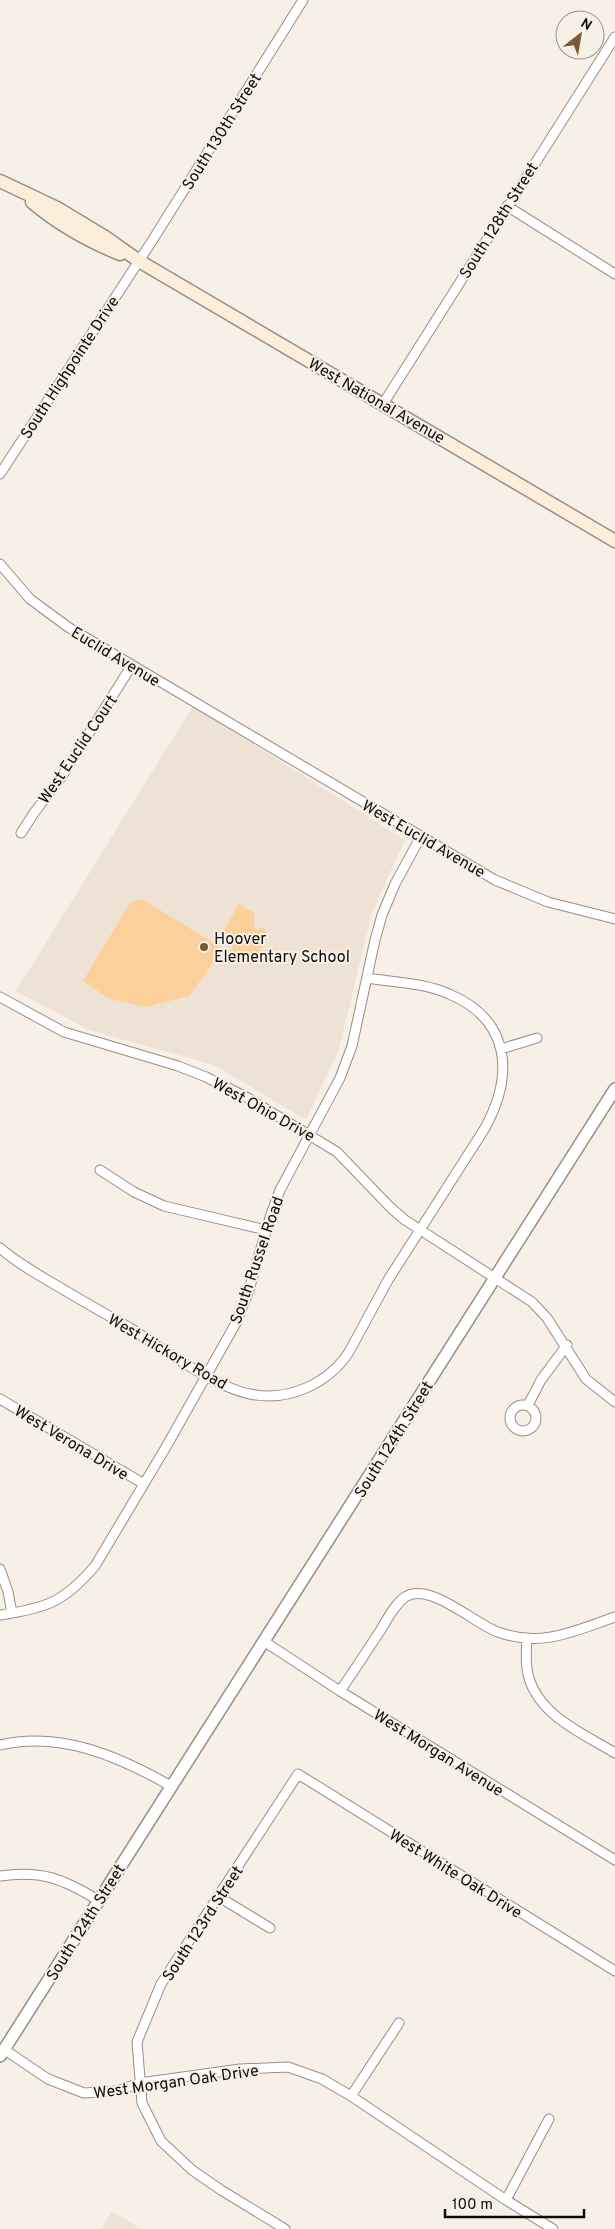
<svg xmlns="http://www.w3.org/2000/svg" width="615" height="2229" viewBox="0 0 615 2229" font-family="Overpass,sans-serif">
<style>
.built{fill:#ede2d3}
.green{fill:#fbd09a}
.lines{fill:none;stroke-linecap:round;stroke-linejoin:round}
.minor-casing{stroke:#968f88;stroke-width:11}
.tertiary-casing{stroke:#968f88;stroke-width:14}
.secondary-casing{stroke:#968f88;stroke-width:15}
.minor{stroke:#fff;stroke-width:9}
.tertiary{stroke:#fff;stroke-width:11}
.secondary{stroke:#fdeedb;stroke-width:12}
.poi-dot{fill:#795a2f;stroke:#f7f0e7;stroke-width:2}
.labels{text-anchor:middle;stroke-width:4;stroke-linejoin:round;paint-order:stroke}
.street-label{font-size:16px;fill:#0e0c09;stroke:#f7f0e7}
.poi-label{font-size:16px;fill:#0e0c09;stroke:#f7f0e7;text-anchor:start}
</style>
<rect width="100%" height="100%" fill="#f7f0e7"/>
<!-- built -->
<path class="built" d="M193 706 405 840 372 912 339 1049 306 1120 214 1065 89 1030 16 991Z
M112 2211 141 2229H101Z"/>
<!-- green -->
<path class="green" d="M142 899 223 949 189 996 146 1007 110 999 83 981 130 903Z
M239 904 254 913V928L258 930 262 927 265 929 268 937 251 966 230 954 234 943 221 935Z"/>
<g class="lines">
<!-- minor casing -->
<g class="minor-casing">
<path id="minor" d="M507 206 615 274
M383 404 615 37
M0 474 152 241 303 0
M0 564 30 599 68 627 495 880 548 902 615 919
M21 833 34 813 62 776 132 665
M0 997 64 1032 178 1066 206 1077 248 1098 337 1152 391 1208 405 1220 532 1302 547 1318 586 1379 615 1402
M501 1049 537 1038
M100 1170 134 1192 164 1206 266 1230
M0 1248C16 1262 35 1273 54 1284 79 1299 104 1313 130 1328 162 1348 214 1387 250 1394 288 1402 328 1384 349 1352L388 1280 485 1128C514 1075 511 1020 449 994 425 983 393 982 367 978
M0 1399 144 1484
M510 1418a13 13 0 1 1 26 0a13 13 0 1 1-26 0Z
M528 1405 541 1380 567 1345
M0 1569 8 1592 12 1613
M0 1615C47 1608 64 1602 95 1566L166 1447 236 1323 248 1293 271 1214 280 1190 340 1078 352 1046 375 940 382 915 395 884 421 836
M527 1640C526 1652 525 1666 529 1678 540 1716 584 1734 615 1753
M265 1642 340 1691 615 1860
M340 1691C354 1671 367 1651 380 1631 387 1620 394 1605 405 1597 429 1581 475 1624 498 1632 541 1648 574 1631 615 1617
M0 1745C60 1731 118 1756 169 1785L170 1788
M0 1876C42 1870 63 1879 98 1900
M219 1897 270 1928
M5 2050 48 2079 84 2093 117 2091 140 2083 240 2069 288 2067 322 2079 351 2096 506 2200 553 2229
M351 2096 399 2023
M506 2200 549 2119
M285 2229 221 2190 192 2170 161 2141 142 2103 137 2042 161 1984 298 1774 615 1971"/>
</g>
<!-- tertiary casing -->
<g class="tertiary-casing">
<path id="tertiary" d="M0 2056 615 1089"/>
</g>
<!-- secondary casing -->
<g class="secondary-casing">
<path id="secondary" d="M0 181 57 208 105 237 139 261 615 541
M32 202C59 225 88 241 120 254"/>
</g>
<!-- minor -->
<use href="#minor" class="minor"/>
<!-- tertiary -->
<use href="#tertiary" class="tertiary"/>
<!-- secondary -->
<use href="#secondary" class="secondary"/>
</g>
<!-- markers -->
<circle class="poi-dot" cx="204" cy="947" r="5"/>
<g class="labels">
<!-- street labels -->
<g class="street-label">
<text transform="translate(221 131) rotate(-58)" y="6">South 130th Street</text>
<text transform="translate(498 220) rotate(-58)" y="6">South 128th Street</text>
<text transform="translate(69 367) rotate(-57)" y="6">South Highpointe Drive</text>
<text transform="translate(377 400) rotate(30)" y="6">West National Avenue</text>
<text transform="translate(116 656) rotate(31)" y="6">Euclid Avenue</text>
<text transform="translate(77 749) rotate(-56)" y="6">West Euclid Court</text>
<text transform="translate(424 838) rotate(30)" y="6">West Euclid Avenue</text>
<text transform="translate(264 1109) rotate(29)" y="6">West Ohio Drive</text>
<text transform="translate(256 1260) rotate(-71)" y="6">South Russel Road</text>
<text transform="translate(168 1351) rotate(30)" y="6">West Hickory Road</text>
<text transform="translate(393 1439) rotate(-58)" y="6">South 124th Street</text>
<text transform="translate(72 1442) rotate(31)" y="6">West Verona Drive</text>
<text transform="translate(439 1752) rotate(32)" y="6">West Morgan Avenue</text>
<text transform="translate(456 1873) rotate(32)" y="6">West White Oak Drive</text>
<text transform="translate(85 1922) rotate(-58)" y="6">South 124th Street</text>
<text transform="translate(202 1923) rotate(-57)" y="6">South 123rd Street</text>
<text transform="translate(176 2081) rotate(-8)" y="6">West Morgan Oak Drive</text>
</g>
<!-- poi labels -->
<g class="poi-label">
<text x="214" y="944">Hoover<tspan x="214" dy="18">Elementary School</tspan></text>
</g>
</g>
<!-- north arrow -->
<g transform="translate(580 35) rotate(31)"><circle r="24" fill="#f7f0e7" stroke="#9a958e"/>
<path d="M0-4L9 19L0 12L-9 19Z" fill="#795a2f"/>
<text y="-8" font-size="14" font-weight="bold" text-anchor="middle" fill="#0e0c09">N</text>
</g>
<!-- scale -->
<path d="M445 2209v8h139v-8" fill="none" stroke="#0e0c09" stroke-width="2.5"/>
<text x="452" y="2209" font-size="15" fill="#0e0c09" stroke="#f7f0e7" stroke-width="4" paint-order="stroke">100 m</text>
</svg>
